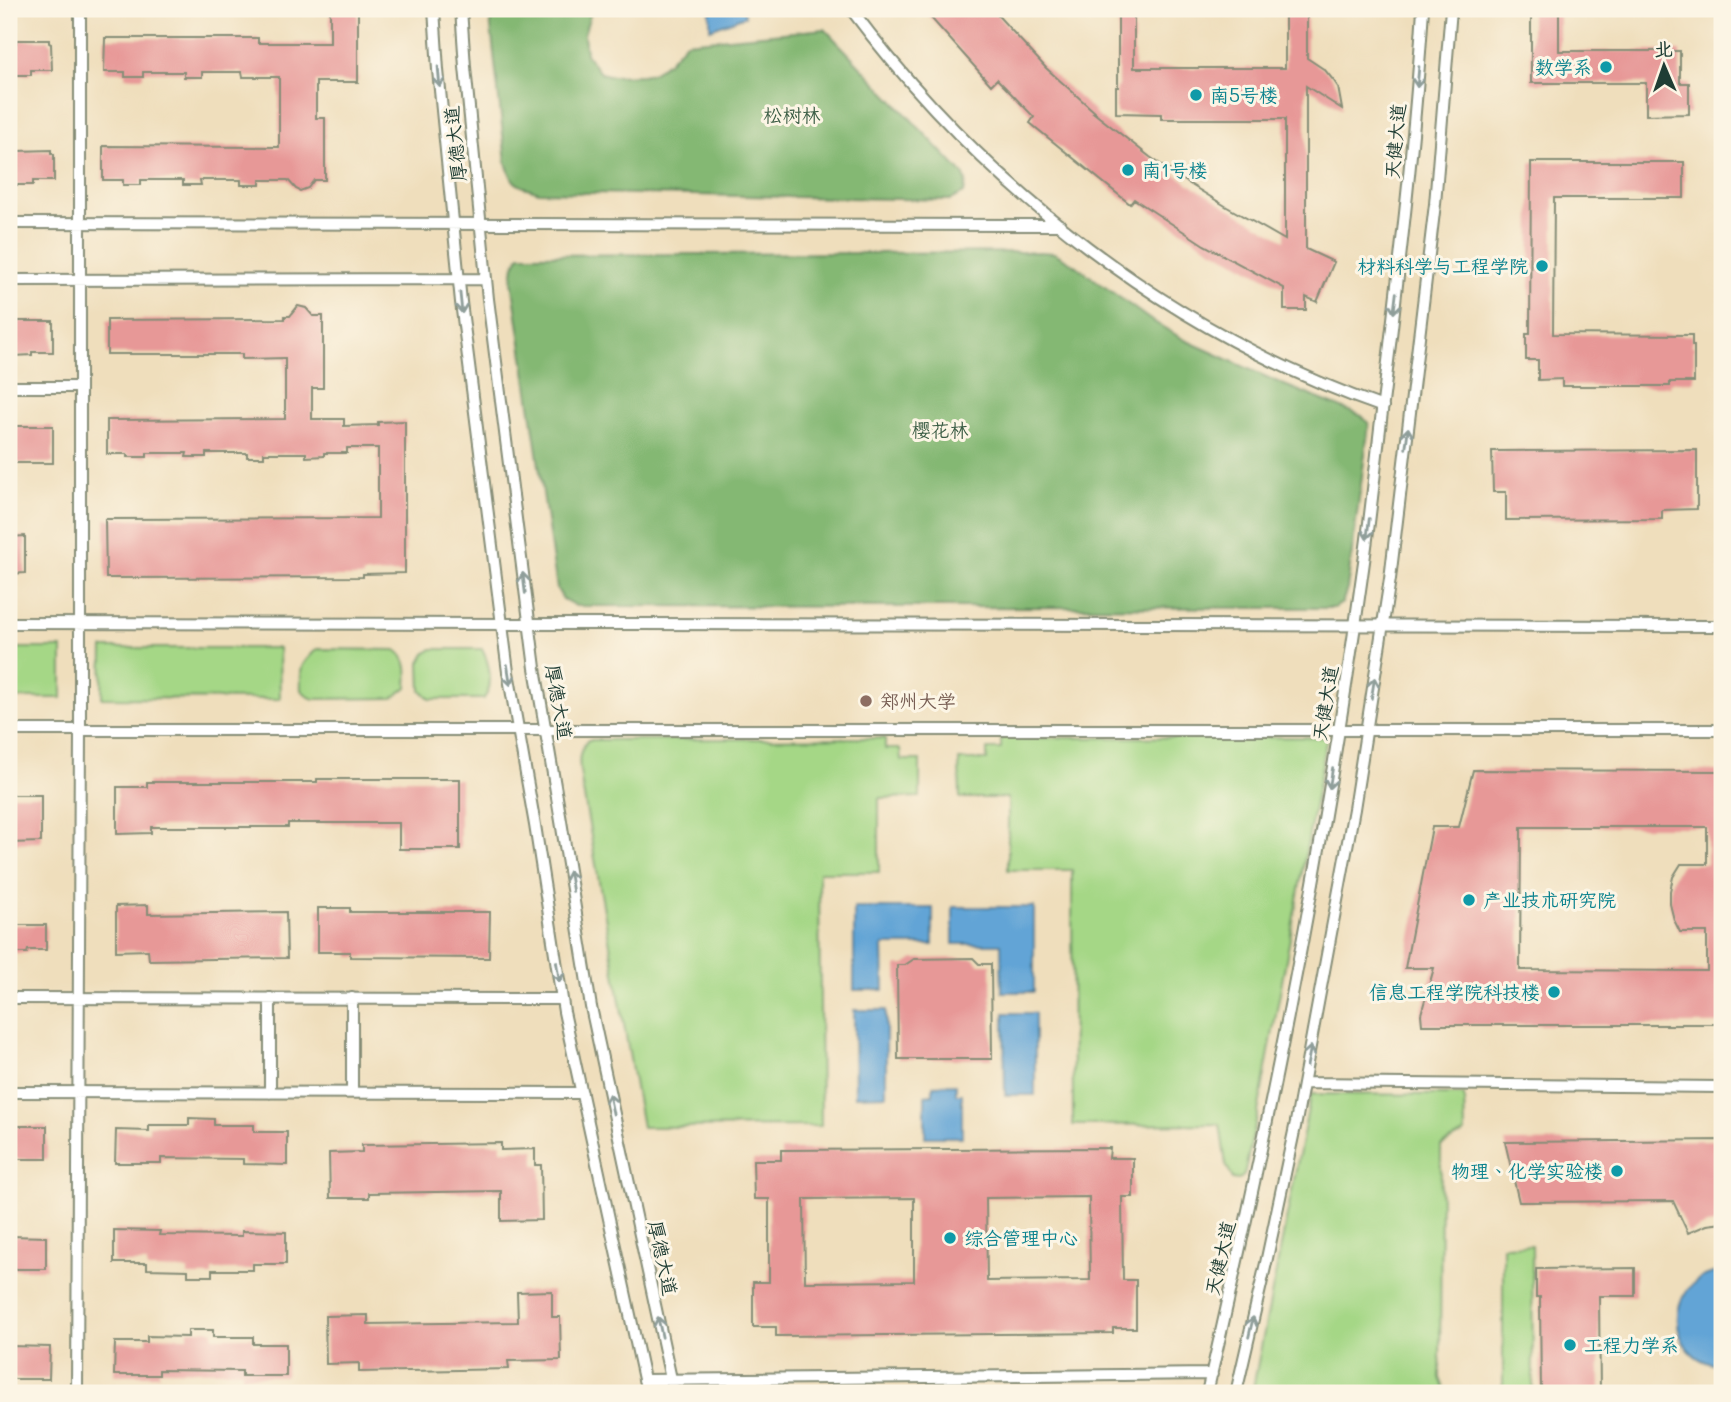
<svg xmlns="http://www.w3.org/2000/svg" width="1731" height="1402" viewBox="0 0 1731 1402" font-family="Mali,'LXGW WenKai TC',sans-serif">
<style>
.green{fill:#a5d786;stroke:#628a5d;stroke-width:2}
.forest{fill:#84b873;stroke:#527a54;stroke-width:2}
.water{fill:#62a4d6;stroke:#407085;stroke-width:2}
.building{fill:#e79897;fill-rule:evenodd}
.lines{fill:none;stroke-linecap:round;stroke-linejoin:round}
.lane-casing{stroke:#878e78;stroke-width:14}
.lane{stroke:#fff;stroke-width:10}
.oneway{stroke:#8f9e9a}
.culture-dot{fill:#0f9aa8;stroke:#fcf5e5;stroke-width:2.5}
.education-dot{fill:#8d6e63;stroke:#fcf5e5;stroke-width:2.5}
.labels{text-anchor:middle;stroke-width:6;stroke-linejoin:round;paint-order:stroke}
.culture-label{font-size:19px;fill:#0d838f;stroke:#fcf5e5;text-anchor:start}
.park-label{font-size:19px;fill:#3a5c44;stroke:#fcf5e5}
.street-label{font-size:19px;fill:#1f3d34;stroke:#fcf5e5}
.education-label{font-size:19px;fill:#785e54;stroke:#fcf5e5;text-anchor:start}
</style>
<rect width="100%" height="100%" fill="#fcf5e5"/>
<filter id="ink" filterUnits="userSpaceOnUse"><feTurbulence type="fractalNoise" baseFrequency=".0143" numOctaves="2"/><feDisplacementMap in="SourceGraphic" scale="14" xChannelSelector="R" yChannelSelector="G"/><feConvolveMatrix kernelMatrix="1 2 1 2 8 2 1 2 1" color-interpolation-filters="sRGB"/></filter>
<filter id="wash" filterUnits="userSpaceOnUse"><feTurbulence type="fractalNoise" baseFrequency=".00686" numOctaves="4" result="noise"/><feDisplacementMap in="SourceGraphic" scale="28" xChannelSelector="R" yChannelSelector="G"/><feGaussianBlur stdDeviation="1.57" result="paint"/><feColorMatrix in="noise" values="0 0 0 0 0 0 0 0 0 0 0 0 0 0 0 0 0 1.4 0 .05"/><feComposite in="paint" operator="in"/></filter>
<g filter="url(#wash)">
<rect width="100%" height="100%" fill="#efdebc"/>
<!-- green -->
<path class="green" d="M9 648H62V698H9Z
M103 648H279L280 699 102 698Z
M317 649 396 650C409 658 408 673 407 687L393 698 314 699 309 697 301 690C300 666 300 665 317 649Z
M432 649H482C489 662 495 687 483 699H430L421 690 420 663 425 654Z
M1327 737 1258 1112 1244 1175 1239 1180 1233 1179 1226 1165 1220 1124 1073 1125 1072 870H1008V798H960L959 760H987V749H1001V738Z
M885 738V749H900L901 760H920V797L879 798V872H819L821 1126 642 1127 582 785C580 767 575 754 588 740Z
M1311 1094 1464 1095 1465 1133 1441 1146 1440 1378 1446 1393H1252Z
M1532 1245 1533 1393H1500L1503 1383V1246Z"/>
<!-- forest -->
<path class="forest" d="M489 9H594L591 12 584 34 586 54 600 73 613 76 642 75 652 73 668 62 686 42 825 29 964 175 966 181 964 193 950 200 539 192C516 184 513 187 506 162Z
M1040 252 1055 253 1075 265 1149 319 1185 340 1282 384 1362 416 1369 424 1347 589 1342 603 1334 608 576 606 563 599 557 589 512 281 514 265 520 255Z"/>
<!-- water -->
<path class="water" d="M710 9H744L745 16 710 29Z
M953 907H1034V992H1002L1001 944H953Z
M854 908H933V945H883L884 990H854Z
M854 1010H886V1095L855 1096Z
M1004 1013H1035V1095H1005Z
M956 1084V1094H962V1137H925V1095L933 1094V1085Z
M1722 1271V1365C1666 1363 1660 1280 1722 1271Z"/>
<g id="blocks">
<!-- building -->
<path class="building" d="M330 9H358V82H316V118H325V180H314L308 188 300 191 296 189 288 180H260V185H241V180H200L201 185H183V180H141V185H123V180H103V146L279 147V77H243L242 72H202V77H184V72H143V77H125V72H104L105 38H258V43H330Z
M923 9H992L1046 68 1096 113H1094L1150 157 1188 183 1227 207 1285 240V119H1161V114L1116 113V87H1118V9H1134V68H1285V9H1307V58L1325 70 1334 81 1338 87 1342 109 1306 86V249L1334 262 1317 302 1306 297V310H1284V288L1204 245 1134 199 1130 204 1030 123 1034 117 997 79 991 85Z
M1531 9H1559V51H1680V83H1689V114L1646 115V83H1531Z
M16 40H49V43L51 44 52 70H31V75H11V70H9V43H16Z
M51 150V154H54V181H33V185H13V181H9V154H18V151Z
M1531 162H1684V198H1554L1553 334 1692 335V346H1694V382H1670V386H1562V379L1538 380V360H1526V334H1530Z
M298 306 306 308 313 316H323V388H312V419H344V426L378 425V422L405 421V573L363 574V577L106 578 105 519 378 518V448H347V453H324V456L306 457V453H264V457H247V453H206V457H186L187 453H147V457H127V454H107V420L285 419V358L242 359V354H107V320L285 319V316H290Z
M18 321H53V352H32V355L14 356V352H9V324H17Z
M9 426H53V463H9Z
M1697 450V509L1662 510V519L1506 520V492H1493L1492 451Z
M25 536V573L9 574V537Z
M1473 770 1722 771V1024H1681V1025H1422L1421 1014 1434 968H1405L1432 827H1459ZM1521 827H1707V864H1681L1673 877 1670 891V904L1674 920 1680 932H1707V971L1520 970Z
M317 779H460V849H399V823H288V827H151V833L117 834V787H147V782H317Z
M9 795H41V842L9 843Z
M148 905V914L286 912 287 958 149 960 148 950 116 951V906Z
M318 908H350V912H490L489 958 350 957V952H318Z
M9 925H46V950H28L27 953H9Z
M973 958 979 964H991L992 1059H898L897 965H905L914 959Z
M189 1118 214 1119V1125H254V1132H287V1165L243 1164V1159L161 1158V1163H115L116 1130 149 1131V1125H189Z
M9 1126H47V1159H9Z
M1722 1140V1223L1707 1225 1688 1233 1673 1201 1519 1202 1505 1142Z
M501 1143V1150L535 1149V1165H541L542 1220 501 1221V1191L369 1193V1198H330L329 1153 362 1152V1145Z
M1110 1148 1109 1158H1133V1197H1122L1123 1280H1136V1328H1113V1333L776 1336V1327H753V1282H769V1199H754L753 1160H781V1150ZM1089 1197 1090 1280 987 1281 986 1198ZM914 1198V1281L805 1282 804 1199Z
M114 1230 160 1231 159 1235 242 1236V1231L286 1232V1264H253V1270H212V1276H188V1270L147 1269V1263H114Z
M9 1236 46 1237V1269H9Z
M1635 1268V1296H1599L1600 1393H1541L1540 1297H1536V1269Z
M552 1291V1317H560L561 1360 508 1361 509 1369 359 1372V1363L326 1364 325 1316 368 1315V1324L518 1322 517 1292Z
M188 1330H213V1337H253V1344H286V1376H242V1371L159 1370V1375H114L115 1342H147V1336L188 1337Z
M9 1346 50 1347 49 1379H9Z"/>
</g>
</g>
<g filter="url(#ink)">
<use href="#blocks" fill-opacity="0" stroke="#878e78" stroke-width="2"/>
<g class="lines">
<!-- lane casing -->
<g class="lane-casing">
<path id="lane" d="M434 9 438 70 461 302 508 672 535 825 564 1012 647 1393
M461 9 465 67 488 299 535 668 561 821 591 1007 674 1393
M851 9C985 188 1171 333 1383 407
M9 223 1060 225
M9 280 486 279
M9 387H80
M9 623 1722 626
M9 730H1722
M9 998 562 999
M270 998V1093
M352 998V1092
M1304 1083 1722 1087
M9 1092 582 1093
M644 1380 1212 1374
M77 1393 80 730V9
M1207 1393C1270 1123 1324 851 1362 576 1371 514 1377 450 1385 387 1400 261 1415 135 1423 9
M1236 1393 1266 1263 1296 1122 1354 809 1390 579 1435 204 1451 9"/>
</g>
<!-- lane -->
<use href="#lane" class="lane"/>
</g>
<!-- one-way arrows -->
<defs><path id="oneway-shaft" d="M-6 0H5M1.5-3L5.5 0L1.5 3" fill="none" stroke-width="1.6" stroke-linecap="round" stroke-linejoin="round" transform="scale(1.75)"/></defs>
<g class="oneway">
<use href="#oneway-shaft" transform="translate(439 77) rotate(85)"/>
<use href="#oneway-shaft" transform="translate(1418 77) rotate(95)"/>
<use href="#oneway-shaft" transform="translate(461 303) rotate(84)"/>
<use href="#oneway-shaft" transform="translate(1395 303) rotate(97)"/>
<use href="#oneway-shaft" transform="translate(1407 438) rotate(-83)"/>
<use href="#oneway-shaft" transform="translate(1368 529) rotate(97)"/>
<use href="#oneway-shaft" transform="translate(524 583) rotate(-97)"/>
<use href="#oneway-shaft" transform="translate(509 675) rotate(81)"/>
<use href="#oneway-shaft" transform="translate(1373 688) rotate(-81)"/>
<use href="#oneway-shaft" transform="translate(1331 778) rotate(99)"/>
<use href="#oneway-shaft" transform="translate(571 881) rotate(-99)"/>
<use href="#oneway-shaft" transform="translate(558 972) rotate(81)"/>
<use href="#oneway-shaft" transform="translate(1309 1056) rotate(-79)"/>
<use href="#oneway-shaft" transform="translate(611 1104) rotate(-102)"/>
<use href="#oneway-shaft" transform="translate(660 1327) rotate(-102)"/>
<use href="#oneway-shaft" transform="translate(1251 1327) rotate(-77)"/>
</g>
</g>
<!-- markers -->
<g class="culture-dot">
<circle cx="1606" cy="67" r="7"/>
<circle cx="1196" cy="95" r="7"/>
<circle cx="1128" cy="170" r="7"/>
<circle cx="1542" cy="266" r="7"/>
<circle cx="1469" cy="900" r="7"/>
<circle cx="1554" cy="992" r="7"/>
<circle cx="1617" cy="1171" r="7"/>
<circle cx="950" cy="1238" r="7"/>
<circle cx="1570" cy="1345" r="7"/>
</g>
<circle class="education-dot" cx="866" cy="701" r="7"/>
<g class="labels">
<!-- culture labels -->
<g class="culture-label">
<text x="1592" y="74" text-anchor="end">数学系</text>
<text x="1210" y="102">南5号楼</text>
<text x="1142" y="177">南1号楼</text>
<text x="1528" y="273" text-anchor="end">材料科学与工程学院</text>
<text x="1483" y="907">产业技术研究院</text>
<text x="1540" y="999" text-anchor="end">信息工程学院科技楼</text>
<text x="1603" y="1178" text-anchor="end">物理、化学实验楼</text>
<text x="964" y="1245">综合管理中心</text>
<text x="1584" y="1352">工程力学系</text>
</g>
<!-- park labels -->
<g class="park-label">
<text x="792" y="122">松树林</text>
<text x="940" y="437">樱花林</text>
</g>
<!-- street labels -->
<g class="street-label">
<text transform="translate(1395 141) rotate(-85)" y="7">天健大道</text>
<text transform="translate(455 144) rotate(-96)" y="7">厚德大道</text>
<text transform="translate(559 702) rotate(80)" y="7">厚德大道</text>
<text transform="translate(1325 703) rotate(-81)" y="7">天健大道</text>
<text transform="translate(663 1258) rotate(78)" y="7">厚德大道</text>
<text transform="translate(1220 1258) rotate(-77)" y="7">天健大道</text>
</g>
<!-- education labels -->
<g class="education-label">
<text x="880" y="708">郑州大学</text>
</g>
</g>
<!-- margin -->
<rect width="1731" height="1402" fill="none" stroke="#fcf5e5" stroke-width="35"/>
<!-- north arrow -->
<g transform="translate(1664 66) rotate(358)" stroke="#fcf5e5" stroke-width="5" paint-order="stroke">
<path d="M0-5L12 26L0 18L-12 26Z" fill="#1f3d34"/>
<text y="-10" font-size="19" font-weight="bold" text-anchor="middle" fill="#1f3d34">北</text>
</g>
</svg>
